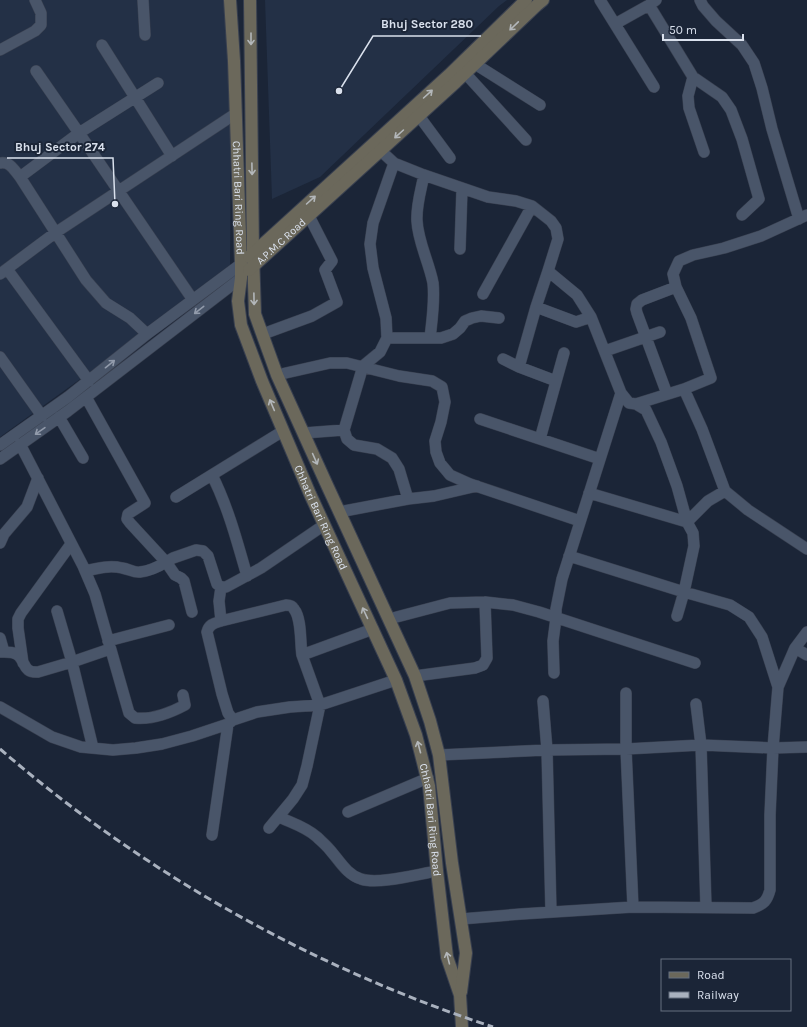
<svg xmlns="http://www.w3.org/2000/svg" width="807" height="1027" viewBox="0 0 807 1027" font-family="Karla,sans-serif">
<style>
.built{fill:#233046}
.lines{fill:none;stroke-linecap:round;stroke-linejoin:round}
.street-casing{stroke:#394050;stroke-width:12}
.secondary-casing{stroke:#394050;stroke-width:14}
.street{stroke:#495569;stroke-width:11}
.secondary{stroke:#6b685b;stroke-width:12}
.rail{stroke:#a9b1be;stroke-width:3;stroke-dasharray:8 4;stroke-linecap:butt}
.oneway{stroke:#b3b7ba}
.oneway2{stroke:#929bab}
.labels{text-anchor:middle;stroke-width:4;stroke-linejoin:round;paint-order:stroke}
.street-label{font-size:11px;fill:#dae1ed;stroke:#1b2537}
.leader{fill:none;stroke:#dae1ed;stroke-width:1.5}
.callout-dot{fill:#dae1ed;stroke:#1b2537;stroke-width:1.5}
.callout-label{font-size:12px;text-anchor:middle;font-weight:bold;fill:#dae1ed;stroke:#1b2537;stroke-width:4;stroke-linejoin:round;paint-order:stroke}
</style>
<rect width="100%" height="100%" fill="#1b2537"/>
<!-- built -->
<path class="built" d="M0 0H226L231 138 230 271 0 437Z
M265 0H507L499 6 320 177 272 199Z"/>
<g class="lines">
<!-- street casing -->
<g class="street-casing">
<path id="street" d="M143 0 145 35
M600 0 654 87
M700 0 703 6 716 21 742 45 754 63 762 88 772 129 799 219
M649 5 693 77 688 96 689 108 704 152
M615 24 649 5 656 0
M102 45 172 156
M0 50 35 31 41 25V13L35 0
M475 64 540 105
M36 71 79 133 193 300
M465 73 526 140
M693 77 722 97 731 110 742 139 759 199 742 215
M419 116 450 158
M0 163C10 161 14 170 20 177L86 280 106 303 130 318 147 334
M394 163 424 175 488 197 516 201 532 206 551 221 556 228 558 239 548 271 577 295 591 317 621 393 629 403 636 404 646 410 661 442 677 486 687 522
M424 175C421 190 416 206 417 221 418 242 429 262 433 283 435 301 432 320 430 338
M20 177 79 133 158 83
M460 249 462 189
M7 269 89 381
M0 274 55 233 235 114
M483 294 532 206
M536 307 576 322 591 317
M263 334 312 316 337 302 325 270 332 261 309 216
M387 338H441L453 334 460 328 465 321 472 318 481 316 499 318
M605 351 660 332
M0 357 42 416
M503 359 519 367 556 381
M519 367 536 307 548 271
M277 375 330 363H347L399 376 432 381 442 387 445 402 441 422 435 441 436 452 440 463 450 475 470 484 580 521
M667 394 637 313 636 309 637 304 642 300 676 287
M86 397 145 503 128 514 127 519 130 523 166 562 173 558 196 550 203 551 208 556 217 584 221 587H226L261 568 324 525
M636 404 684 389
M59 417 83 458
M480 419 600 459
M344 430 363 366 380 352 387 338 386 318 373 268 370 244 373 223 394 163 381 151
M304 433 344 430 347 439 354 445 377 449 392 458 399 469 408 499
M540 439 564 353
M20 444 83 566 95 594 129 713 135 718C152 720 170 713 185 705L183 695
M0 445 68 397 147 334 241 264
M0 459 68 411 241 278
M212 475C228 507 237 541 247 576
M725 491 702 429 684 389 711 378 691 318 676 287 673 274 679 261 693 255 724 248 761 236 807 215
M589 493 687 522
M176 497 283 431
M339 512 408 499 434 496 477 486
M0 543 4 534 27 507 38 478
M85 571C98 568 110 565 122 568 129 569 134 573 140 572 150 571 158 567 166 562L175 575 181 578 184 581 192 612
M221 587 219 601 221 621C215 623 209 624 207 632L222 694 228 713 233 720
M57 611 72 662 93 748
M677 616 684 592 694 546 693 533 687 522 708 501 725 491 748 510 807 549
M389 619 450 603 485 602 513 605 539 612 695 663
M221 621 286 605C289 605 292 605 294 609 302 619 300 643 302 655
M0 638 4 652
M108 641 169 625
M795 648 807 655
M0 652C6 652 14 651 19 656 26 664 24 673 38 672L72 662 110 649
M23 663 18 628V619L21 613 71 544
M554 673 553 641 556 618V609L562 579 621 393
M415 676 475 668 483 665 487 658 485 602
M778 687 795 648 807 632
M626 693V749L633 907
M543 701 547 750 551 912
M696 704 701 745 706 907
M0 707 52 737 81 747 113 750 136 748 162 744 192 736 228 724 233 720 257 712 290 707 320 705 396 680
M439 755 547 750 626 749 701 745 773 748 807 747
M348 812 428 778
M279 817C292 823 306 827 317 837 321 841 326 845 330 850 339 860 347 875 361 879 378 885 418 874 437 871
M269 828 293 799 302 785 307 766 320 705 302 655 373 629
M212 835 228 724
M461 919 521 914 633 907 753 908C764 904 767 901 770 890V815L773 748 778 687 762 637 749 617 730 605 684 592 569 556"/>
</g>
<!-- secondary casing -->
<g class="secondary-casing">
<g id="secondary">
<path id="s1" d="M230 0 234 61 241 264V278L238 301 241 325 262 381 310 494 396 680 416 735 429 786 437 871 447 957 460 995 462 1027"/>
<path d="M250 0 253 253 255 314 277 375 326 483 415 676 430 721 439 755 452 863 466 953 461 992"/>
<path d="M249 257 449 75 526 0"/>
<path id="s2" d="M249 270 456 82 537 5 543 0"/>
</g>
</g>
<!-- street -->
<use href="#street" class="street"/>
<!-- secondary -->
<use href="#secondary" class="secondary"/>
<!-- rail -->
<path class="rail" d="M0 749C145 874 311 967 493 1027"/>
</g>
<!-- one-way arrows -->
<defs><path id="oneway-shaft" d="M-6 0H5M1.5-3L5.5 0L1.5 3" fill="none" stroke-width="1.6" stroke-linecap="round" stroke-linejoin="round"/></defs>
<g class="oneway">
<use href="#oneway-shaft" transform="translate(514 26) rotate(136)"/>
<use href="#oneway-shaft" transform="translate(251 39) rotate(90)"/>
<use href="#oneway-shaft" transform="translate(428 94) rotate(-42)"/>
<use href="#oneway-shaft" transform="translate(399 134) rotate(138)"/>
<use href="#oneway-shaft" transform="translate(252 169) rotate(89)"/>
<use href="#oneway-shaft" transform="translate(311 200) rotate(-42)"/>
<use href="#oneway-shaft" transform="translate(254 299) rotate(89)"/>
<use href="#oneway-shaft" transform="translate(272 405) rotate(-113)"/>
<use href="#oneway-shaft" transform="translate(315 459) rotate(66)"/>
<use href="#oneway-shaft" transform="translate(365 613) rotate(-115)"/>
<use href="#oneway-shaft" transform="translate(419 747) rotate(-105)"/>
<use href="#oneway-shaft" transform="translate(448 958) rotate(-104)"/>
</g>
<g class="oneway2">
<use href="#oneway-shaft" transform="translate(199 310) rotate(142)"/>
<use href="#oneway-shaft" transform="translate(110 364) rotate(-39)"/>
<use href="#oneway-shaft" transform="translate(40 431) rotate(145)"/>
</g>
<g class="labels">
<!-- street labels -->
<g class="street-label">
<text dy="4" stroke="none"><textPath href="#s1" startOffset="198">Chhatri Bari Ring Road</textPath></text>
<text dy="4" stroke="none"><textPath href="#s2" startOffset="43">A.P.M.C Road</textPath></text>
<text dy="4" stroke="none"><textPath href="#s1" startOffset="534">Chhatri Bari Ring Road</textPath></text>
<text dy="4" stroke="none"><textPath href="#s1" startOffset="858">Chhatri Bari Ring Road</textPath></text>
</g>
</g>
<!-- callouts -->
<path class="leader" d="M339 91L373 36H481M115 204L113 158H7"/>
<g class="callout-dot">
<circle cx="339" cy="91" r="4"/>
<circle cx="115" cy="204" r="4"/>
</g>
<g class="callout-label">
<text x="427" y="28">Bhuj Sector 280</text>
<text x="60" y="151">Bhuj Sector 274</text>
</g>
<!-- legend -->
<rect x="661" y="959" width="130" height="52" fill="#1b2537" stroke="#677080"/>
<rect x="669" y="972" width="20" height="6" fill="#6b685b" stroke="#677080"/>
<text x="697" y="979" font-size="12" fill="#dae1ed">Road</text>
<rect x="669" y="992" width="20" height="6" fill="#a9b1be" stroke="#677080"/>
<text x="697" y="999" font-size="12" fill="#dae1ed">Railway</text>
<!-- scale -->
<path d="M663 34v6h80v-6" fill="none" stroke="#dae1ed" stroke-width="2"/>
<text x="669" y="34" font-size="12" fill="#dae1ed" stroke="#1b2537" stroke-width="3" paint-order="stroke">50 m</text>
</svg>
